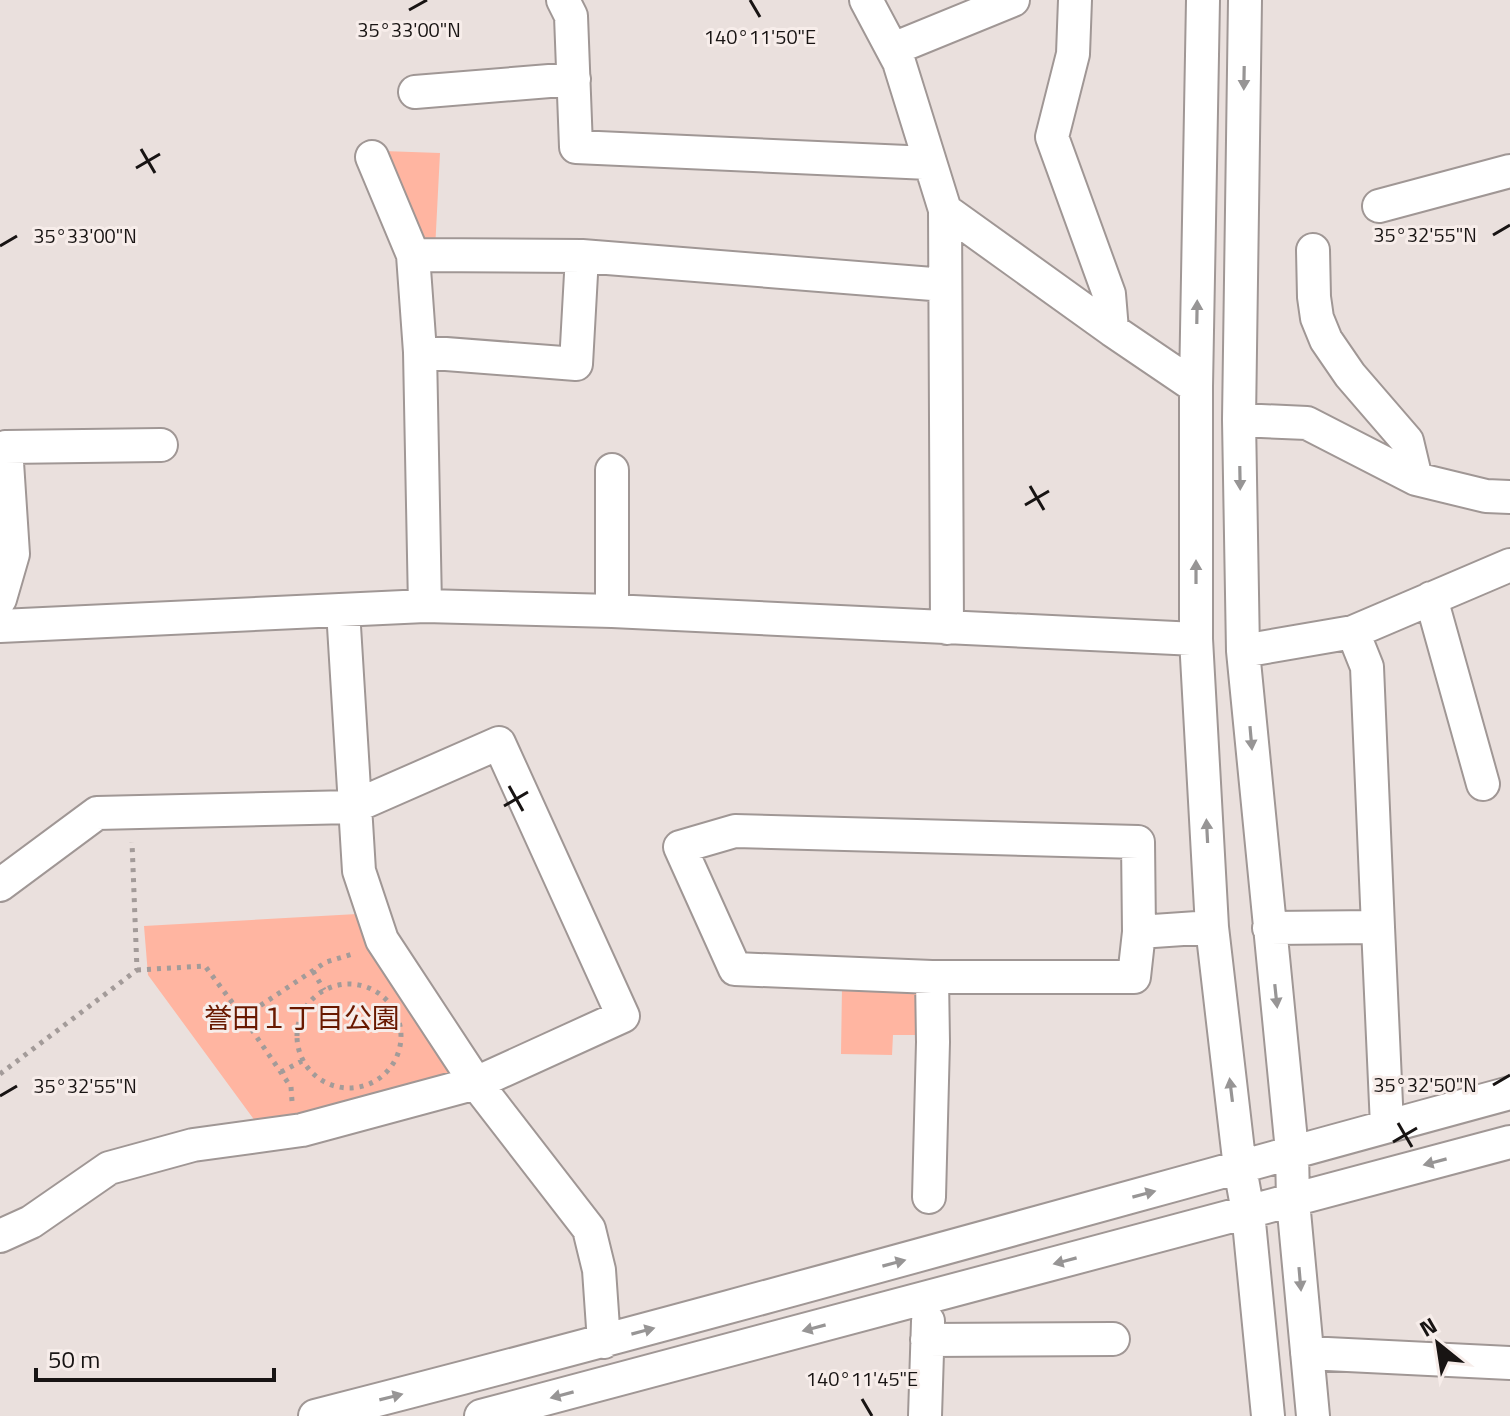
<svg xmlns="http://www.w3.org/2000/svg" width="1510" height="1416" viewBox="0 0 1510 1416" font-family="'Titillium Web','Noto Sans JP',sans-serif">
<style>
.green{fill:#ffb5a1}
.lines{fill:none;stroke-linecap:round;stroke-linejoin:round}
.minor-casing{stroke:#a09795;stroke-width:36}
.path{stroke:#a39b99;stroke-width:5;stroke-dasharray:4 6;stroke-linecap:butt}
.minor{stroke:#fff;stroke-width:32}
.oneway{fill:#979595}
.ticks{fill:none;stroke:#181413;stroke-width:3}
.labels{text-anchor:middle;stroke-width:6;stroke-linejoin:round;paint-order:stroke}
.park-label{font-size:28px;fill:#691900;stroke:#f7edea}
.ticks-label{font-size:20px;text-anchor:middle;fill:#181413;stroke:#f7edea;stroke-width:6;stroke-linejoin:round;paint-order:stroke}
</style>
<rect width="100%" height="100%" fill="#eae0dd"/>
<!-- green -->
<path class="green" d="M383 151 440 153 435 250 419 249Z
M357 914 453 1073 314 1120 258 1125 148 975 144 926Z
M842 987H922V1035H893L892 1055 841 1054Z"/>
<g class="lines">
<!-- minor casing -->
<g class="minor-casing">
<path id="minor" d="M563 0 571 16 576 147 929 163
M866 0 899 62 945 210 947 628
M1075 0 1073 54 1052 137 1109 294 1112 330
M1203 0 1196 387V639L1212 927 1240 1168 1248 1212 1268 1416
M1245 0 1239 420 1243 651 1292 1151 1293 1201 1313 1416
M893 49 1013 0
M415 92 574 79
M372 157 413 255 420 352 425 606
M1379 206 1510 171
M945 210 1112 330 1196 387
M1313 250 1314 297 1317 318 1326 340 1350 375 1407 441 1416 479
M413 255 582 256 945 285
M420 352 576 364 582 256
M1239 420 1307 423 1416 479 1486 496 1510 497
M612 470V611
M1431 598 1483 784
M0 599 13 554 6 447 161 445
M343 610 359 871 382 940 476 1083 589 1229 599 1270 604 1342
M0 626 425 606 612 611 1196 639
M1243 651 1353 632 1510 565
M735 831 1138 842 1139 932 1134 977H932L735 969 680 847Z
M0 885 97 813 353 807 499 743 623 1016 476 1083 302 1130 193 1145 109 1168 31 1222 0 1236
M1378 927 1387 1126
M1269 928 1378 927 1367 667 1353 632
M1139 932 1212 927
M929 1197 933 1042 932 977
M927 1340 1113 1339
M1307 1353 1510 1363
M315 1416C715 1314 1112 1201 1510 1093
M481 1416 1510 1142
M925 1416 928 1321"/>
</g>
<!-- path -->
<path class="path" d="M137 970 205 966 243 1017
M313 971 324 990
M297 1036a52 52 0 1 1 104 0a52 52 0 1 1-104 0Z
M281 1072 302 1061
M0 1074 137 970 132 842
M292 1101 291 1087 243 1017 326 962 356 953"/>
<!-- minor -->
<use href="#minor" class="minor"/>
</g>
<!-- one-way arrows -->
<defs><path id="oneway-solid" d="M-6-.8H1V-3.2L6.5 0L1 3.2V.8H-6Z" transform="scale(2)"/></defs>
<g class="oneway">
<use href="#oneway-solid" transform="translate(1244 78) rotate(91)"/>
<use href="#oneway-solid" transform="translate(1197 312) rotate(-89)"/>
<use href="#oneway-solid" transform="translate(1240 478) rotate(89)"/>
<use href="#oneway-solid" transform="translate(1196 572) rotate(-90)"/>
<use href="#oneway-solid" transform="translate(1251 738) rotate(85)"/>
<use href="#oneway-solid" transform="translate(1207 831) rotate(-93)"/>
<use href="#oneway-solid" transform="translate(1276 996) rotate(84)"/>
<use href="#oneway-solid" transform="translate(1231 1090) rotate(-97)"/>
<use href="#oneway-solid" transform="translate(1435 1162) rotate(165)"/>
<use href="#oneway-solid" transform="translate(1144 1194) rotate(-15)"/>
<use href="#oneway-solid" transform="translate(1065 1261) rotate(165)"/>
<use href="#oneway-solid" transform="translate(894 1263) rotate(-15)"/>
<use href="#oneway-solid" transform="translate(1300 1279) rotate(85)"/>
<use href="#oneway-solid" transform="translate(814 1328) rotate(165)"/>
<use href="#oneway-solid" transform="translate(643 1331) rotate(-15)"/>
<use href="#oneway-solid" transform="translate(562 1395) rotate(165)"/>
<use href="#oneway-solid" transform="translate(391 1397) rotate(-14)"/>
</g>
<!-- ticks -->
<path class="ticks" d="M750 0 760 17M409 10 427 0M141 149 155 173M136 168 160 154M1493 235 1510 225M0 246 17 236M1030 486 1044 510M1025 505 1049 491M509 786 523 811M504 806 528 792M1493 1085 1510 1075M0 1096 17 1086M1398 1123 1412 1147M1393 1142 1417 1128M862 1399 872 1416"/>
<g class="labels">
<!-- park labels -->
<g class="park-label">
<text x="302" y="1028">誉田１丁目公園</text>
</g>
</g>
<g class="ticks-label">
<text x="409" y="37">35°33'00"N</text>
<text x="760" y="44">140°11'50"E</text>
<text x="1425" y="242">35°32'55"N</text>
<text x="85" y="243">35°33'00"N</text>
<text x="1425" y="1092">35°32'50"N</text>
<text x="85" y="1093">35°32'55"N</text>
<text x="862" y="1386">140°11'45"E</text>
</g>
<!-- north arrow -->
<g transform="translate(1438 1344) rotate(330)" stroke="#f7edea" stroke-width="6" paint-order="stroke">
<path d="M0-6L14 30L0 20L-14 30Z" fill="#181413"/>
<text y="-12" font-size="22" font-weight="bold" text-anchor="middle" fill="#181413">N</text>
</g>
<!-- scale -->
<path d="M36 1368v12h238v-12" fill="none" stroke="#181413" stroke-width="4"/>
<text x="48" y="1368" font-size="24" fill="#181413" stroke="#f7edea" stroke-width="6" paint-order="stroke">50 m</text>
</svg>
